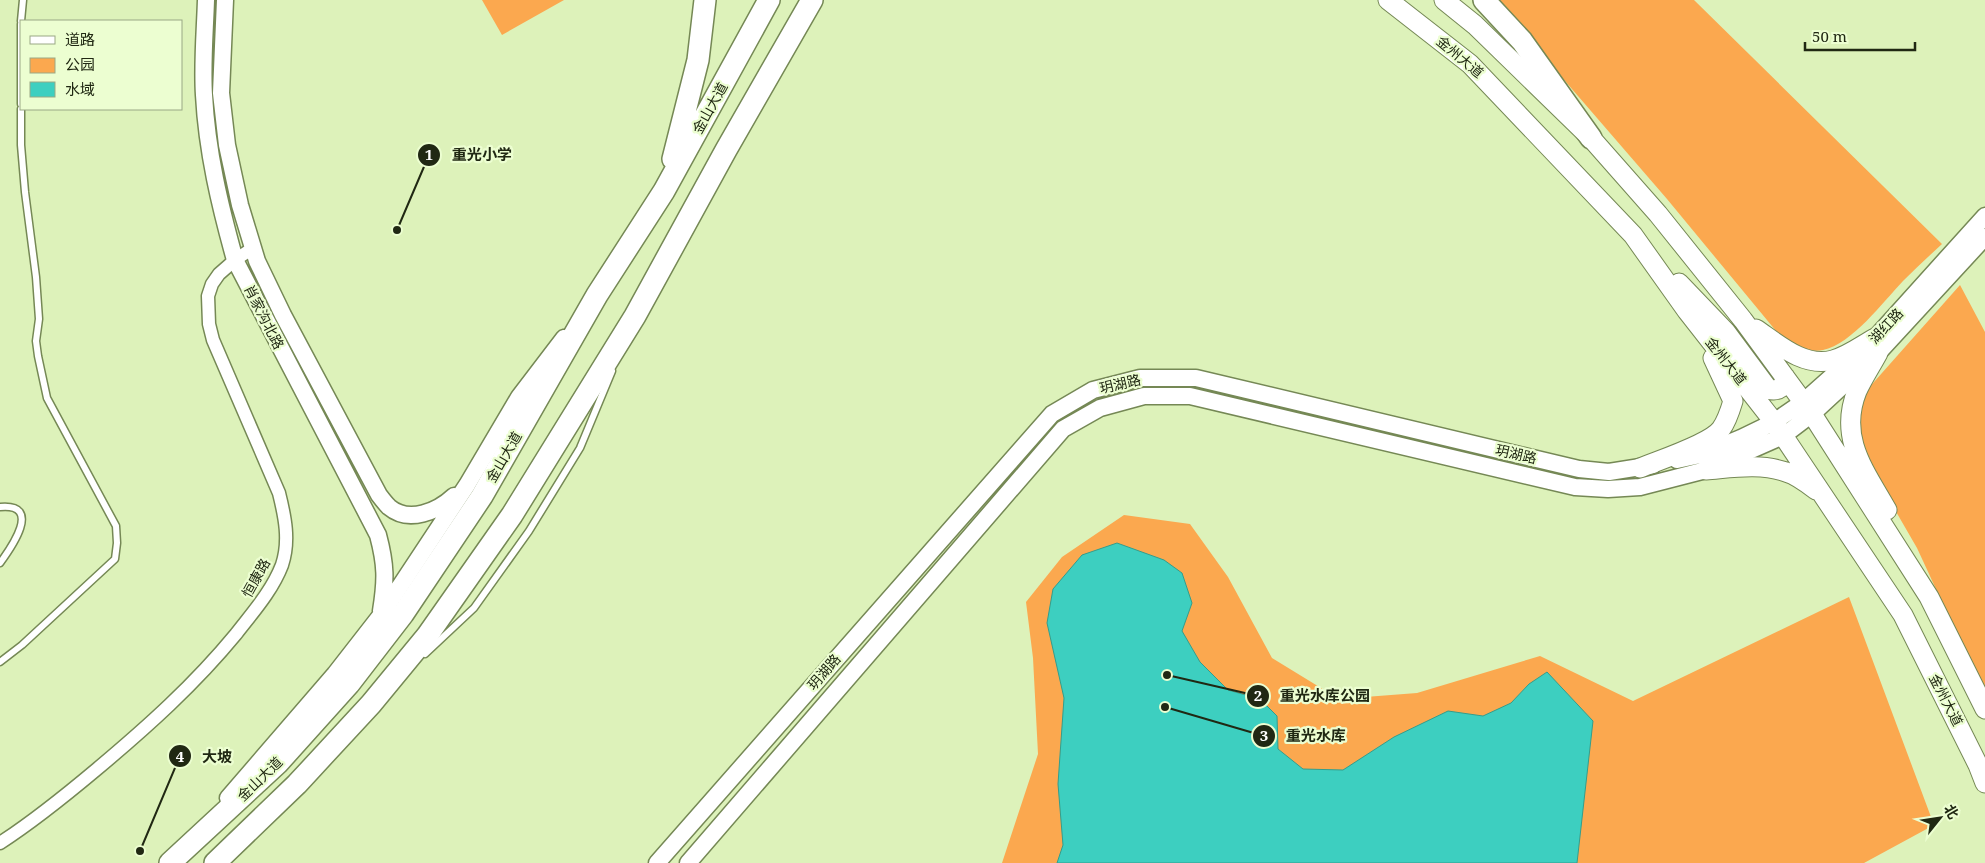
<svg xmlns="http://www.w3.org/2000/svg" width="1985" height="863" viewBox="0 0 1985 863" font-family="'Noto Serif','Noto Sans SC',serif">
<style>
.green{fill:#fba84f}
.water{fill:#3dcfc0;stroke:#349d8c}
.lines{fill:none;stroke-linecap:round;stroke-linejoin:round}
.lane-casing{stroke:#758855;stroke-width:9}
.street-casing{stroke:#758855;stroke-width:15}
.secondary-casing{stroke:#758855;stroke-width:19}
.primary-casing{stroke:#758855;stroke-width:21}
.highway-casing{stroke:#758855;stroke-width:24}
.lane{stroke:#fff;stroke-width:6}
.street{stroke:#fff;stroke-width:12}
.secondary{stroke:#fff;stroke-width:16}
.primary{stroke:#fff;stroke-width:19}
.highway{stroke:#fff;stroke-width:21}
.labels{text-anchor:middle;stroke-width:4.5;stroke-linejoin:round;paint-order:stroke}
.street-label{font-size:14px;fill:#202813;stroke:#ecfed1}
.leader{fill:none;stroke:#202813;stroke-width:2}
.callout-dot{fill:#202813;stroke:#ecfed1;stroke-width:2}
.mark-label{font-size:15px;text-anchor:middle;font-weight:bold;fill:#fff}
.callout-label{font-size:15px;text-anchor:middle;font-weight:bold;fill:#202813;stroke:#ecfed1;stroke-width:4.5;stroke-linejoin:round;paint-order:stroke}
</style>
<rect width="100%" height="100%" fill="#ddf2ba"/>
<!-- green -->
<path class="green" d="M482 0H564L502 35Z
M1495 0H1694L1942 244C1929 256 1916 268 1903 281 1883 302 1852 344 1823 350 1807 353 1794 345 1781 337L1667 199Z
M1960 285 1985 332V695L1917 548 1865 458 1856 426 1866 391Z
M1124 515 1190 524 1228 577 1272 658 1339 699 1417 693 1540 656 1633 701 1849 597 1934 825 1864 863H1002L1038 754 1033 658 1026 602 1062 557Z"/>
<!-- water -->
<path class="water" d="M1117 543 1164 560 1182 573 1192 603 1182 631 1200 662 1228 690 1260 699 1277 716 1278 749 1303 769 1343 770 1394 737 1448 711 1483 716 1511 703 1529 684 1547 672 1593 721 1577 863H1057L1063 845 1058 784 1064 698 1047 623 1053 589 1082 555Z"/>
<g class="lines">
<!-- lane casing -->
<g class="lane-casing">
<path id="lane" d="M21 21 23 0
M21 24V104
M0 507C43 503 11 548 0 563
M425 654 474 608 529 531 580 448 612 371
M0 662 22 645 115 559 117 543 116 526 47 398 38 356 36 341 39 319 36 277 25 192 21 145V109"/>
</g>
<!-- street casing -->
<g class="street-casing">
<path id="street" d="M0 843C34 821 66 795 97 769 147 727 194 685 236 634 253 612 272 591 282 565 290 541 285 517 279 493L213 340 209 324 208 296 212 284 219 274 235 260 253 248"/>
</g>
<!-- secondary casing -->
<g class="secondary-casing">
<path id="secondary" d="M206 0C205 31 202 64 204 95 207 152 220 206 235 260L378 535C386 565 386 580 381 611
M225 0 221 93 227 145 240 205 257 261 283 315 379 495C382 499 386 504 389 507 409 524 438 511 454 496
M1677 460 1700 455 1741 438 1774 422 1803 402 1875 338 1985 216
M228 798 335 674 381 615 467 485 519 397 564 338
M657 863 1052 414 1093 390 1140 378H1196L1579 469 1609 472 1653 465
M688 863 1063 429 1100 408 1144 396H1190L1575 487 1608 489 1640 487 1706 470 1783 436 1812 414 1878 353 1985 237"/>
</g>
<!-- primary casing -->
<g class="primary-casing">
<path id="primary" d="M1388 0 1470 64 1633 235 1687 311 1774 422 1903 615 1978 765 1985 783
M1444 0 1475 25 1591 138 1658 214 1743 320 1812 414 1929 597 1985 709
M1679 283 1725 331 1768 389C1779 392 1784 387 1785 377
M1756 329C1778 344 1804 368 1833 360 1848 356 1862 345 1875 338
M1878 353C1871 366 1863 378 1857 391 1838 438 1865 471 1887 510
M1640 468C1659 460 1710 444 1721 429 1727 421 1730 411 1733 401L1713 358
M1706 470C1732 468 1760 463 1786 472 1797 475 1807 483 1816 490"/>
</g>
<!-- highway casing -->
<g class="highway-casing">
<path id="highway" d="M1484 0 1522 41 1591 138
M673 159 698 60 705 0
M170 863 278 763 349 684 403 614 482 496 597 295 664 191 769 0
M215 863 297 784 371 704 427 636 512 515 635 316 726 150 812 0"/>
</g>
<!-- lane -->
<use href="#lane" class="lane"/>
<!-- street -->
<use href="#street" class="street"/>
<!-- secondary -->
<use href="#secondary" class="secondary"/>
<!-- primary -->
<use href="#primary" class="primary"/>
<!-- highway -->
<use href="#highway" class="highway"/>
</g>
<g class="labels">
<!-- street labels -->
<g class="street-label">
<text transform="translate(1460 57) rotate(40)" y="5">金州大道</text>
<text transform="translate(710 108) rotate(-61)" y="5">金山大道</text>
<text transform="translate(264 317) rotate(63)" y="5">肖家沟北路</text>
<text transform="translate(1886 326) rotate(-47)" y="5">湖红路</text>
<text transform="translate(1726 361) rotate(52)" y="5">金州大道</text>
<text transform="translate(1120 384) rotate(-13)" y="5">玥湖路</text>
<text transform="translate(1516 454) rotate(13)" y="5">玥湖路</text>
<text transform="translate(504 457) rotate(-60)" y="5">金山大道</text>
<text transform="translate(256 578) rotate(-61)" y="5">恒康路</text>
<text transform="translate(824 672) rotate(-49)" y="5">玥湖路</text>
<text transform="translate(1946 700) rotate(63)" y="5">金州大道</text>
<text transform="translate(260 779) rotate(-44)" y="5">金山大道</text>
</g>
</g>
<!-- callouts -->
<path class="leader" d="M397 230L429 155M1167 675L1258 696M1165 707L1264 736M140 851L180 756"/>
<g class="callout-dot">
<circle cx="397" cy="230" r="5"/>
<circle cx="1167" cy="675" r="5"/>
<circle cx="1165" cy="707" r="5"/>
<circle cx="140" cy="851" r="5"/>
<circle cx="429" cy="155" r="12"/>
<circle cx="1258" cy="696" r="12"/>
<circle cx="1264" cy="736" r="12"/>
<circle cx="180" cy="756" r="12"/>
</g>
<g class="mark-label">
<text x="429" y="160">1</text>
<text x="1258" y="701">2</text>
<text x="1264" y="741">3</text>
<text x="180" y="762">4</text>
</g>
<g class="callout-label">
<text x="482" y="160">重光小学</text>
<text x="1325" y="701">重光水库公园</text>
<text x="1316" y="741">重光水库</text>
<text x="217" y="762">大坡</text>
</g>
<!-- legend -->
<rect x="20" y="20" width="162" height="90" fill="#ecfed1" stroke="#9aa885"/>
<rect x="30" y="36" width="25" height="8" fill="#ffffff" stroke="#9aa885"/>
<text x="65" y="45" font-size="15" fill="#202813">道路</text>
<rect x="30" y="58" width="25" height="15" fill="#fba84f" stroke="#9aa885"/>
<text x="65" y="70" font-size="15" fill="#202813">公园</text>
<rect x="30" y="82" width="25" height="15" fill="#3dcfc0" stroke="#9aa885"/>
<text x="65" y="95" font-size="15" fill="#202813">水域</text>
<!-- north arrow -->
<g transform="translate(1940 818) rotate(60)" stroke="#ecfed1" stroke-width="4" paint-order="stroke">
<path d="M0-4L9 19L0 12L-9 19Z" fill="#202813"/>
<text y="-8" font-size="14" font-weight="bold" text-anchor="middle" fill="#202813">北</text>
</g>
<!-- scale -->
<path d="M1805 42v8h110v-8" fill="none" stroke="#202813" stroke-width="2.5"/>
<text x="1812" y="42" font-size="15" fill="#202813" stroke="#ecfed1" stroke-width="4" paint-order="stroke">50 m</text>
</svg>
